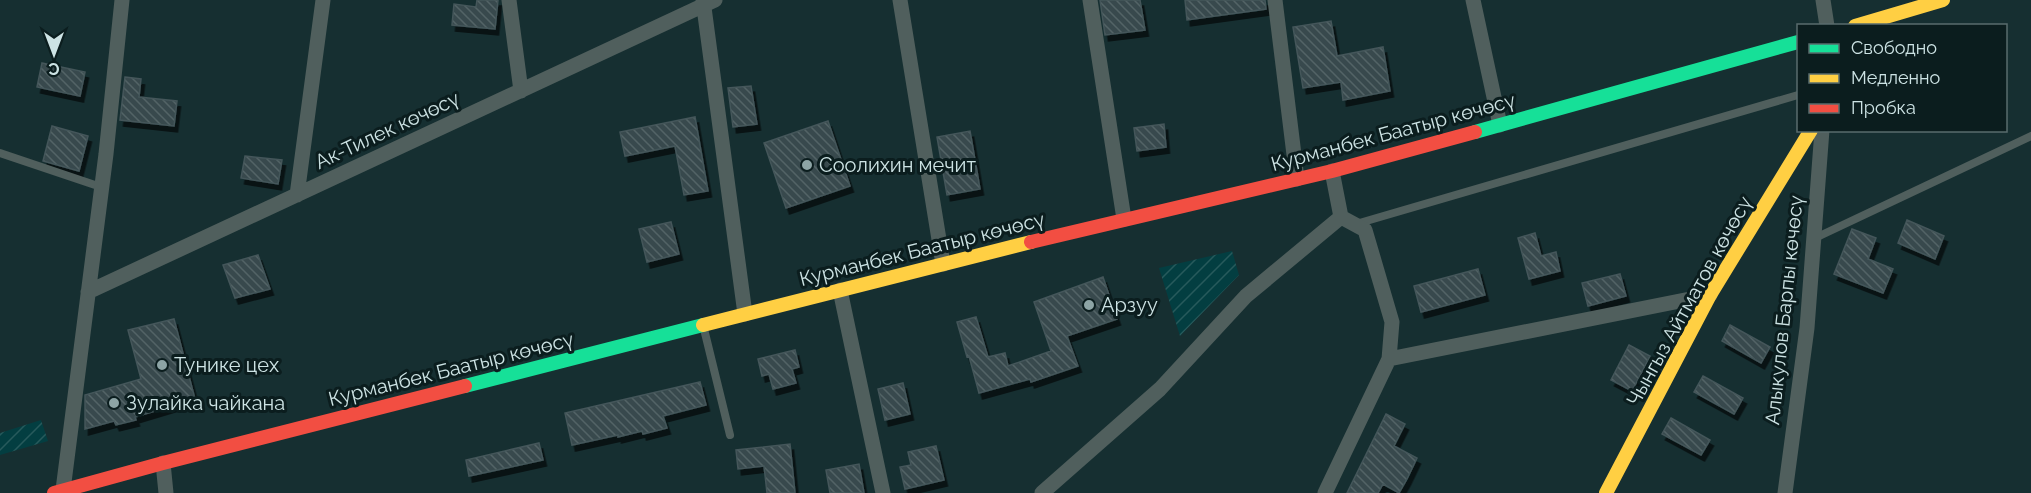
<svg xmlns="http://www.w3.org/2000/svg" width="2031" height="493" viewBox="0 0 2031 493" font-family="Raleway,sans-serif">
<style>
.industrial{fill:url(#industrial-furrows)}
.building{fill:url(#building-back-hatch);stroke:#44565a;stroke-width:1.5;filter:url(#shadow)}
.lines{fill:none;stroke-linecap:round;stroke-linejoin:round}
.lane{stroke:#505f5d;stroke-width:8}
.street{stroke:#505f5d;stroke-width:15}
.fast{stroke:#16e098;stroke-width:14}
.slow{stroke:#ffcf43;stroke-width:14}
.jam{stroke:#f24e42;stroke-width:14}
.poi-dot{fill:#8da4a5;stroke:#0b1d1e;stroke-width:2}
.labels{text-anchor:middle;stroke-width:6;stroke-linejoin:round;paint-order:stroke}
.street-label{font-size:20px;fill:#cde3e4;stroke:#0b1d1e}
.poi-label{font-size:20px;fill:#cde3e4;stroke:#0b1d1e;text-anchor:start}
</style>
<defs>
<pattern id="industrial-furrows" width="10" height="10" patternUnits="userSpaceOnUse" patternTransform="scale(1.5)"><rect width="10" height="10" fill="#033e41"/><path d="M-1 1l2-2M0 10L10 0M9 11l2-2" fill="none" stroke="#275a5c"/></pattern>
<pattern id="building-back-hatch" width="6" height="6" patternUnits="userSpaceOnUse" patternTransform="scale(1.5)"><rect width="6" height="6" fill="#374a4d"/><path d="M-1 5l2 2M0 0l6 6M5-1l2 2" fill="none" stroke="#536466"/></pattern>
<filter id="shadow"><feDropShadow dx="3.5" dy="6" stdDeviation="0" flood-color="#0009"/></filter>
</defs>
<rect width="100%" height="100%" fill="#162f31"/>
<!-- industrial -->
<path class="industrial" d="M1232 251 1239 275 1180 336 1159 268Z
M41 420 48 441 0 455V433Z"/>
<!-- building -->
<path class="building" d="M477 0H498L495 29 452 25 454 4 476 7Z
M1100 0H1140L1145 30 1105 35Z
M1185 0H1265L1266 9 1187 20Z
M1331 21 1337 56 1383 47 1390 91 1343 100 1341 82 1303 88 1293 27Z
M42 63 85 72 80 96 37 87Z
M125 77 141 79 139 97 177 101 174 126 120 120Z
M751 86 757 124 733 127 728 88Z
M695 117 708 191 684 195 675 146 625 156 620 132Z
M828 121 850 186 786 208 764 143Z
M1164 124 1166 147 1137 151 1134 128Z
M52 126 88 136 79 171 43 161Z
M970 131 980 189 947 195 937 137Z
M245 156 282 160 278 184 241 178Z
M1907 220 1944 236 1935 259 1898 243Z
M671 222 679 254 647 262 639 229Z
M1852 229 1876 238 1868 259 1893 269 1883 293 1834 274Z
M1535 233 1541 256 1556 252 1560 271 1529 279 1518 238Z
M258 255 270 289 235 298 223 265Z
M1478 269 1485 295 1421 312 1414 286Z
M1620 274 1626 296 1588 306 1582 283Z
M1103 277 1117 319 1067 336 1078 366 1031 382 1030 379 979 393 969 356 967 357 957 322 976 317 988 357 1005 353 1008 366 1051 351 1034 302Z
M174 319 195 399 135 417 136 420 116 425 114 421 85 429V395L141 379 128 330Z
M1730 325 1770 347 1761 363 1722 341Z
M1629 345 1650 356 1632 391 1611 380Z
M795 350 799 367 792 369 796 383 773 389 769 374 762 376 758 359Z
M1703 376 1743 398 1734 414 1694 392Z
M700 382 706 405 663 416 667 428 643 434 642 431 618 437V435L572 445 565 413Z
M903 383 910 414 885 420 878 389Z
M1386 414 1405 424 1394 446 1417 458 1407 479 1399 493 1383 484 1378 493H1347Z
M1671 418 1710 440 1701 455 1662 434Z
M539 443 543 460 469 476 466 460Z
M790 444 795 493H767L764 466 738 469 736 450Z
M936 446 944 480 905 489 900 467 911 465 908 452Z
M859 464 864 493H830L826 470Z"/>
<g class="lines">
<!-- lane -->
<path class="lane" d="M0 153 101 187
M1356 224 1798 95
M1813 239 2031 136
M704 329 730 435"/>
<!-- street -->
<path class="street" d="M509 0 521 91
M703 0 745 314
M900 0 943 264
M1090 0 1124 219
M1275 0 1297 179
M1473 0 1500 125
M1823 0 1827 26
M297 195 323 0
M840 290 883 493
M88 292 715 0
M1389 359 1710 295
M163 463 166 493
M63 490 106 154 122 0
M1042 493 1160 389 1246 296 1341 217
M1325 493 1389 359 1392 322 1365 230 1341 217 1332 171
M1785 493 1807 328 1822 130"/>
<!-- fast -->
<path class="fast" d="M1475 132 1798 42
M465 386 703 325"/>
<!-- slow -->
<path class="slow" d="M1855 26 1943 0
M703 325 1031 242
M1606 493 1710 295 1811 130"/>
<!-- jam -->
<path class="jam" d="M1031 242 1332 171 1475 132
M54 493 163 463 465 386"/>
</g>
<!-- markers -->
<g class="poi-dot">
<circle cx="807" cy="165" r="6"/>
<circle cx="1089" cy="305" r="6"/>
<circle cx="162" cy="365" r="6"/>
<circle cx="114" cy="403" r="6"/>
</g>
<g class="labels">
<!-- street labels -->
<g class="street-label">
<text transform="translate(387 130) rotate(-25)" y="7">Ак-Тилек көчөсү</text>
<text transform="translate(1393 132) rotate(-15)" y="7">Курманбек Баатыр көчөсү</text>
<text transform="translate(922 249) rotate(-14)" y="7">Курманбек Баатыр көчөсү</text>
<text transform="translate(1689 301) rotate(-61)" y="7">Чынгыз Айтматов көчөсү</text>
<text transform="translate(1784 310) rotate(-84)" y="7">Алыкулов Барпы көчөсү</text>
<text transform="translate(451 369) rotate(-14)" y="7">Курманбек Баатыр көчөсү</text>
</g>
<!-- poi labels -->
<g class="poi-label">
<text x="819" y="172">Соолихин мечит</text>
<text x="1101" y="312">Арзуу</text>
<text x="174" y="372">Тунике цех</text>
<text x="126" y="410">Зулайка чайкана</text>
</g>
</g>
<!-- legend -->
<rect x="1797" y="24" width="210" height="108" fill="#0b1d1e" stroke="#596c6d" stroke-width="1.5"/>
<rect x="1809" y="44" width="30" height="9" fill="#16e098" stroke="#596c6d" stroke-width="1.5"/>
<text x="1851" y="54" font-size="18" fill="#cde3e4">Свободно</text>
<rect x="1809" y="74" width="30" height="9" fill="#ffcf43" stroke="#596c6d" stroke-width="1.5"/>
<text x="1851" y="84" font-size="18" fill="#cde3e4">Медленно</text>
<rect x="1809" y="104" width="30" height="9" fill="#f24e42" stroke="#596c6d" stroke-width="1.5"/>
<text x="1851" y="114" font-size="18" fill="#cde3e4">Пробка</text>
<!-- north arrow -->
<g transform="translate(54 54) rotate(180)" stroke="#0b1d1e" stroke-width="4.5" paint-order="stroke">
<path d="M0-4.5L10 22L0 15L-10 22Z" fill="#cde3e4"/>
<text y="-9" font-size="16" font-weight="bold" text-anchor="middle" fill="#cde3e4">С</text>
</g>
</svg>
